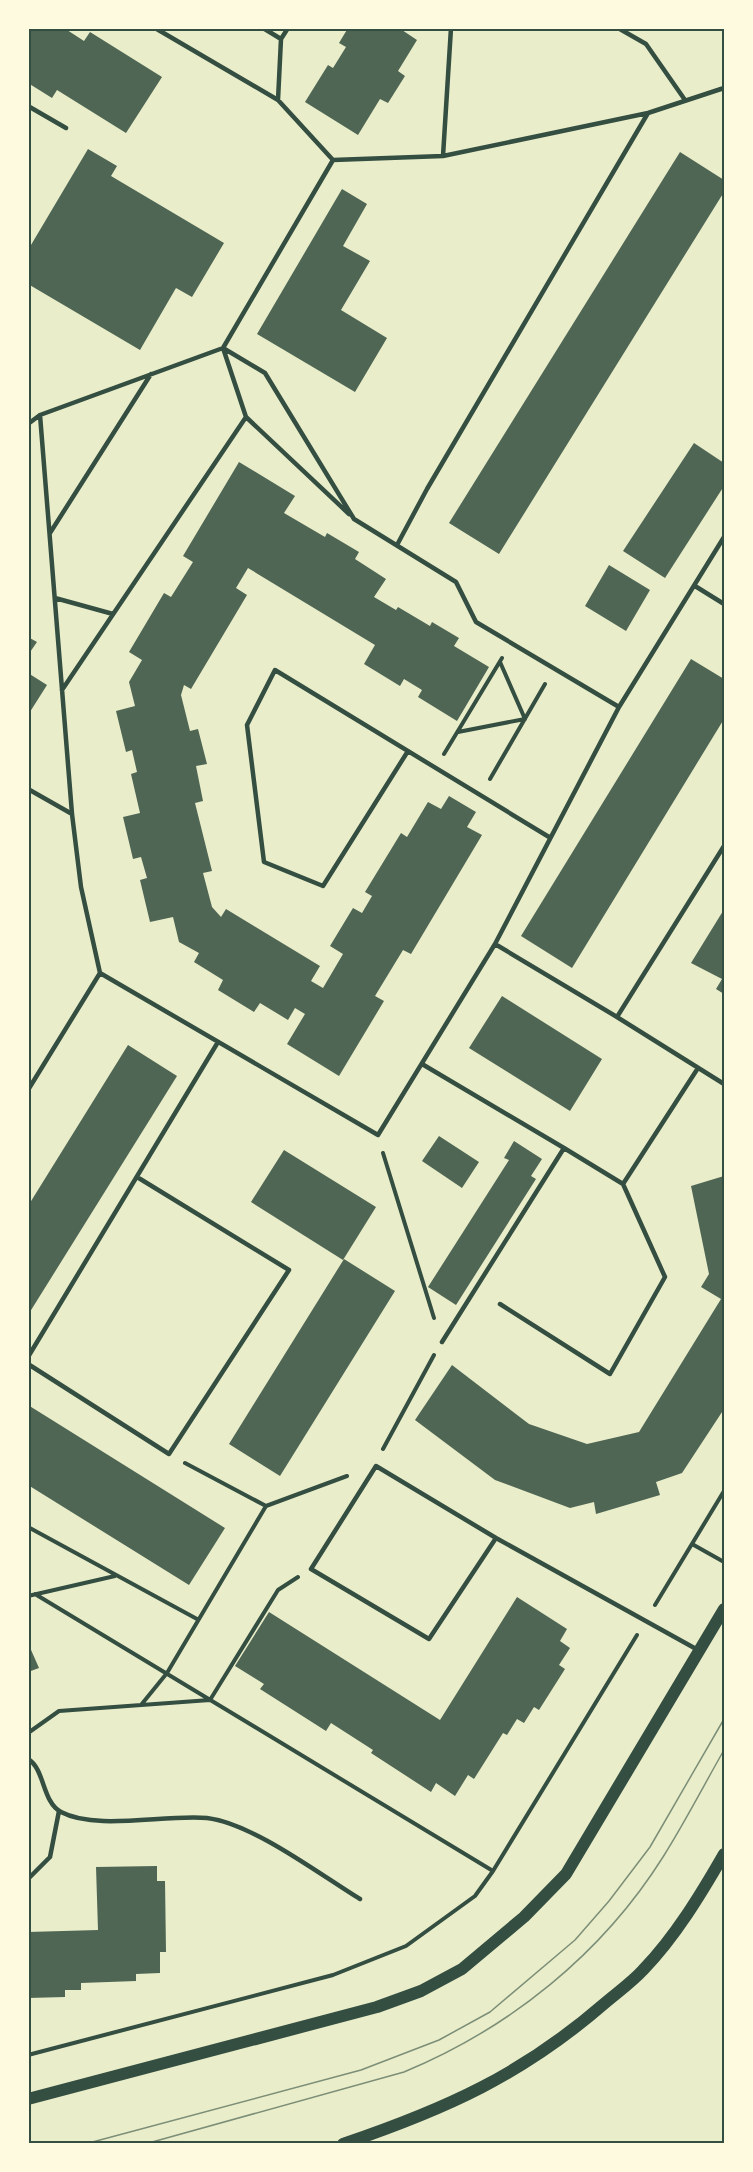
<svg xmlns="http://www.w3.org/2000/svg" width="753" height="2172" viewBox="0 0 753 2172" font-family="'Fira Sans Condensed',sans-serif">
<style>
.building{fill:#4f6655}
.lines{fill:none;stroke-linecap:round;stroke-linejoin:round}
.path{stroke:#344e41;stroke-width:4}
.service{stroke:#344e41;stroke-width:4.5}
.secondary{stroke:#344e41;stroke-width:12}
.tram{stroke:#7c8e77;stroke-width:1.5}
.neatline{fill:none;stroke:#344e41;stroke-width:2}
</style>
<rect width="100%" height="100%" fill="#e9edc9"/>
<!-- building -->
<path class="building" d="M28 28H64L84 41 90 32 162 77 126 133 57 90 52 98 28 83Z
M348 28H399L417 40 398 71 405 76 388 103 380 99 358 135 305 102 328 65 333 68 346 47 339 43Z
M88 149 117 166 111 176 224 243 192 297 176 288 140 350 28 284V250Z
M680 152 724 180V192L499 554 449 523Z
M342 189 367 204 343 246 370 261 341 310 387 338 355 392 257 334Z
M694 443 724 463V486L665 578 623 551Z
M239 462 295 496 284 513 325 537 327 533 359 552 355 559 386 579 374 597 396 610 398 607 430 626 432 622 459 638 454 646 489 667 457 721 418 697 422 690 404 679 400 686 364 664 375 645 248 568 236 588 247 595 191 689 184 685 181 695 190 731 198 729 207 764 196 766 203 801 195 803 212 871 203 873 212 907 221 917 226 909 320 966 311 981 323 988 343 954 330 946 353 908 362 913 372 896 365 892 401 833 407 837 428 802 441 809 449 796 476 812 467 827 482 835 411 954 403 950 375 996 384 1001 339 1076 287 1044 305 1014 295 1008 288 1020 260 1003 254 1012 218 990 223 980 194 962 199 953 179 942 173 917 150 922 140 880 147 878 141 857 133 859 123 817 140 813 131 774 137 772 132 750 126 752 116 711 135 706 129 682 142 660 129 652 164 593 171 597 193 562 183 556Z
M609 565 650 590 626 631 585 606Z
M28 637 37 642 28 655Z
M691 659 724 679V719L572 968 521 936Z
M28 673 47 685 28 715Z
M723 911 724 912V994L716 989 722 979 691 963Z
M502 996 602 1059 570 1111 469 1048Z
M128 1045 177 1076 28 1315V1206Z
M439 1136 479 1162 462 1188 422 1161Z
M514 1141 542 1159 531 1176 536 1179 456 1305 428 1287 509 1160 504 1158Z
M284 1150 376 1207 343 1260 251 1202Z
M724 1176V1409L682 1473 656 1482 660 1495 596 1514 594 1502 570 1508 495 1480 415 1420 452 1365 529 1424 587 1444 639 1432 721 1299 701 1287 709 1274 691 1186Z
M344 1259 395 1291 280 1476 229 1444Z
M28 1405 225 1528 189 1585 28 1485Z
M517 1597 567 1629 560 1641 570 1648 559 1665 565 1669 539 1710 534 1707 524 1723 517 1719 507 1735 503 1733 474 1779 468 1775 455 1796 436 1783 431 1792 371 1753 373 1750 331 1723 326 1731 260 1689 264 1684 235 1666 269 1612 440 1720Z
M28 1643 39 1668 28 1672Z
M157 1866V1881H165L166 1952H160V1973L136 1974V1981L81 1983V1990H65V1997L28 1998V1932L98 1930 96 1867Z"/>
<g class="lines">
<!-- path -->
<path class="path" d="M458 732 525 719 500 662
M444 754 502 658
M490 779 545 684
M383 1153 434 1318
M383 1449 434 1355
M266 1506 347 1476
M28 1527 197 1619
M692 1544 724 1562
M35 1594 493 1871
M28 1596 115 1576
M655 1605 724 1491
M141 1705 167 1673 266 1506 185 1463
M28 1733 59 1711 210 1700 278 1590 298 1577
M28 2055 333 1975 406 1946 475 1896 493 1871 637 1635"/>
<!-- service -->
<path class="service" d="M155 28 278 100 333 160
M263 28 281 39
M618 28 646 44 685 100
M278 100 281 39 288 28
M28 106 66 128
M443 156 451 28
M40 415 72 814 81 887 100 973 378 1135 495 944 619 707 724 537
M246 417 349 514
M28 424 40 415 223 348 246 417 62 690
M50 533 151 374
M397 545 427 489 648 113
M695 586 724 604
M55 598 113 614
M619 707 476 622 456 582 354 519 265 373 223 348 333 160 443 156 648 113 724 88
M408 751 323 886 264 862 247 725 275 670 549 837
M28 789 72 814
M724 846 617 1017 724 1084
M495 944 617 1017
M422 1064 564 1148 442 1342
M28 1090 100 973
M564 1148 623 1184
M500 1304 610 1374 665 1277 623 1184 698 1068
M28 1357 218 1042
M28 1364 169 1454 289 1270 137 1177
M496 1538 429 1639 311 1569 376 1466 496 1538 698 1650
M28 1759C45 1769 42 1802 61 1812 97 1831 165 1814 207 1818 254 1824 319 1874 360 1899
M28 1879 50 1857 59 1811"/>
<!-- secondary -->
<path class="secondary" d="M28 2099 377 2007 421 1991 462 1969 524 1917 566 1874 724 1609
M343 2144C446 2109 522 2075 605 2003 618 1992 632 1982 643 1970 675 1937 701 1894 724 1854"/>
<!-- tram -->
<path class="tram" d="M85 2144 361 2070 439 2040 490 2012 575 1940 609 1901 650 1847 724 1719
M145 2144 404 2072C510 2028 602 1954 663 1857 685 1822 704 1785 724 1750"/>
</g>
<!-- border -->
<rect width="753" height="2172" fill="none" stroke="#fefae0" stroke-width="60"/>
<rect x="30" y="30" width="693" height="2112" class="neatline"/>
</svg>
